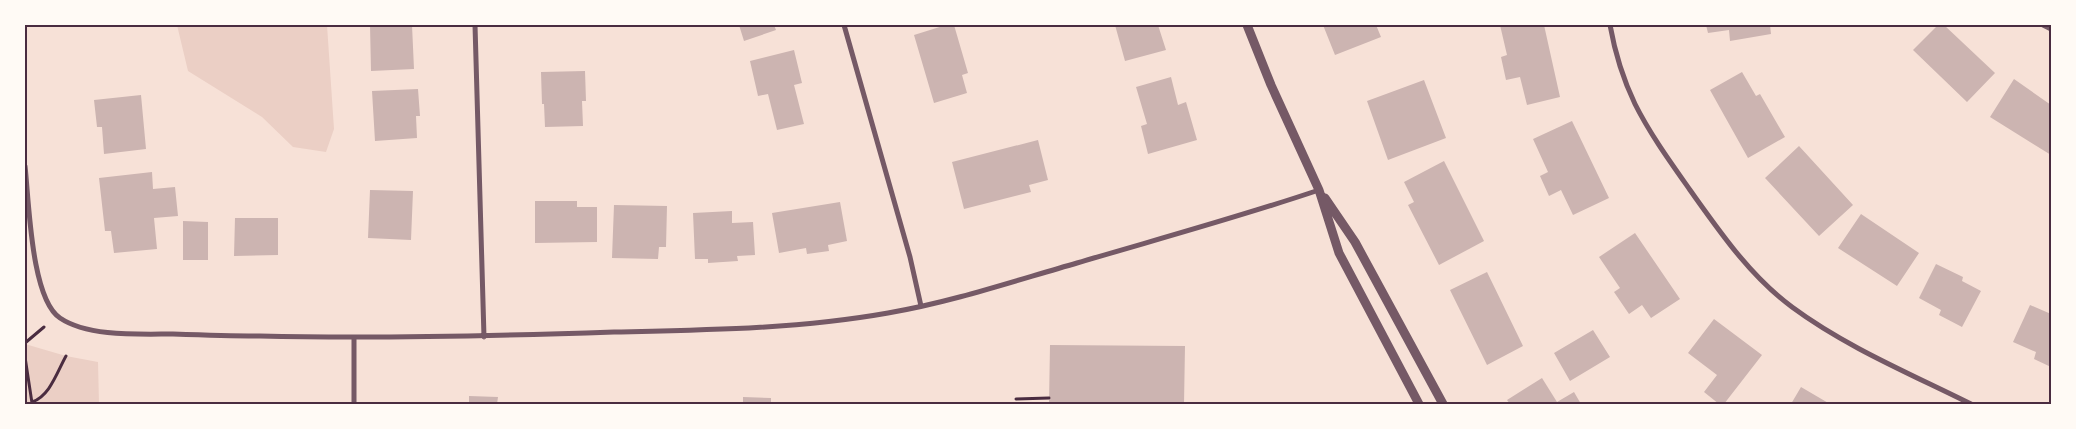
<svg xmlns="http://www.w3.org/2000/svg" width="2076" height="429" viewBox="0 0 2076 429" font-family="'Golos Text',sans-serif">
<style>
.green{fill:#ebcfc5}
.building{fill:#ccb4b1}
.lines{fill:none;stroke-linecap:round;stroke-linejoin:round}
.path{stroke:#4a2c40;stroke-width:3}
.minor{stroke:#755966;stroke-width:5}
.tertiary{stroke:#755966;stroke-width:9}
.neatline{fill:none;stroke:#4a2c40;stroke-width:2}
</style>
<rect width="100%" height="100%" fill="#f7e1d7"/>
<!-- green -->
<path class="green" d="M177 25H327L334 129 326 152 293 147 262 117 188 71Z
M25 344 66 356 98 362 99 404H25Z"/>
<!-- building -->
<path class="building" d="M370 25H412L414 69 371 71Z
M739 25H774L776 30 744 41Z
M946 25H954L968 73 962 75 967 93 934 103 914 35Z
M1115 25H1158L1166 50 1125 61Z
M1323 25H1376L1381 37 1335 55Z
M1500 25H1544L1560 97 1527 105 1520 77 1506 80 1501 57 1507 55Z
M1706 25H1770L1771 34 1730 41 1729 30 1708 33Z
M1938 25H1944L1995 73 1967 102 1913 50Z
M794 50 802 83 794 85 804 124 777 130 768 94 758 96 750 61Z
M585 71 586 101H582L583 126 545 127 544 104H542L541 72Z
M1742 72 1756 96 1760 94 1785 137 1748 158 1710 90Z
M1171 77 1178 105 1186 102 1197 140 1148 154 1141 126 1147 124 1136 87Z
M2014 79 2051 105V155L1990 117Z
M1424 80 1446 138 1388 160 1367 101Z
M418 89 420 116H416L417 138 375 141 372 91Z
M141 95 146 149 104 154 102 127H97L94 100Z
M1572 121 1609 198 1573 215 1561 190 1549 196 1540 176 1548 172 1533 139Z
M1038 140 1048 180 1029 185 1031 192 964 209 952 162Z
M1799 146 1853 205 1819 236 1765 178Z
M1444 161 1484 241 1439 265 1408 205 1414 202 1404 182Z
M152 172 153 189 175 187 178 216 154 218 157 249 114 253 111 231H105L99 178Z
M370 190 413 191 411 240 368 238Z
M535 201H577V207H597V242L535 243Z
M840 202 847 241 828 245 829 251 807 254 806 248 779 253 772 213Z
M614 205 667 206 666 247H659L658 259 612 258Z
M732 211V223L753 222 755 255 737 256 738 261 708 263V259H695L693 213Z
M1861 214 1919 253 1897 286 1838 248Z
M235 218H278V255L234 256Z
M183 221 208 222V260H183Z
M1635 233 1680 299 1651 318 1642 305 1629 314 1614 292 1620 288 1599 257Z
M1936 264 1963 277 1962 281 1981 291 1962 327 1939 315 1941 310 1919 298Z
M1487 272 1523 346 1487 365 1450 290Z
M2030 305 2051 314V367L2034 359 2036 352 2013 342Z
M1714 319 1762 355 1724 404H1719L1704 392 1717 375 1688 353Z
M1593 330 1610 357 1570 381 1554 353Z
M1050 345 1185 346 1184 404H1049Z
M1542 378 1557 402 1574 392 1581 404H1510L1507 400Z
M1801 387 1830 404H1791Z
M469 396 498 397 497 404H469Z
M743 397 771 398V402H779V404H743Z"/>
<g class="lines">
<!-- path -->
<path class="path" d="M25 343 44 327
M25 357 32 403
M1016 399 1049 398
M32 402C50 396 57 372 66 356"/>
<!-- minor -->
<path class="minor" d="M475 25 484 337
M844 25 910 257 921 306
M1610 25C1615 53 1623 79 1635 104 1650 134 1671 163 1690 190 1720 232 1750 276 1792 307 1846 347 1911 374 1971 404
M2043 25 2051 29
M25 166C29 201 31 299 60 318 88 337 140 334 173 334 202 335 231 336 260 336 378 339 496 336 614 332 706 330 798 329 888 313 952 302 1014 281 1077 263 1158 239 1239 217 1319 190
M354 404V338"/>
<!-- tertiary -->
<path class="tertiary" d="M1247 25 1271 85 1319 190 1339 253 1419 404
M1325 198 1355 242 1443 404"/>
</g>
<!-- border -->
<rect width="2076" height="429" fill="none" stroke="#fffaf5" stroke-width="52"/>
<rect x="26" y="26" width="2024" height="377" class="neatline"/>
</svg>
